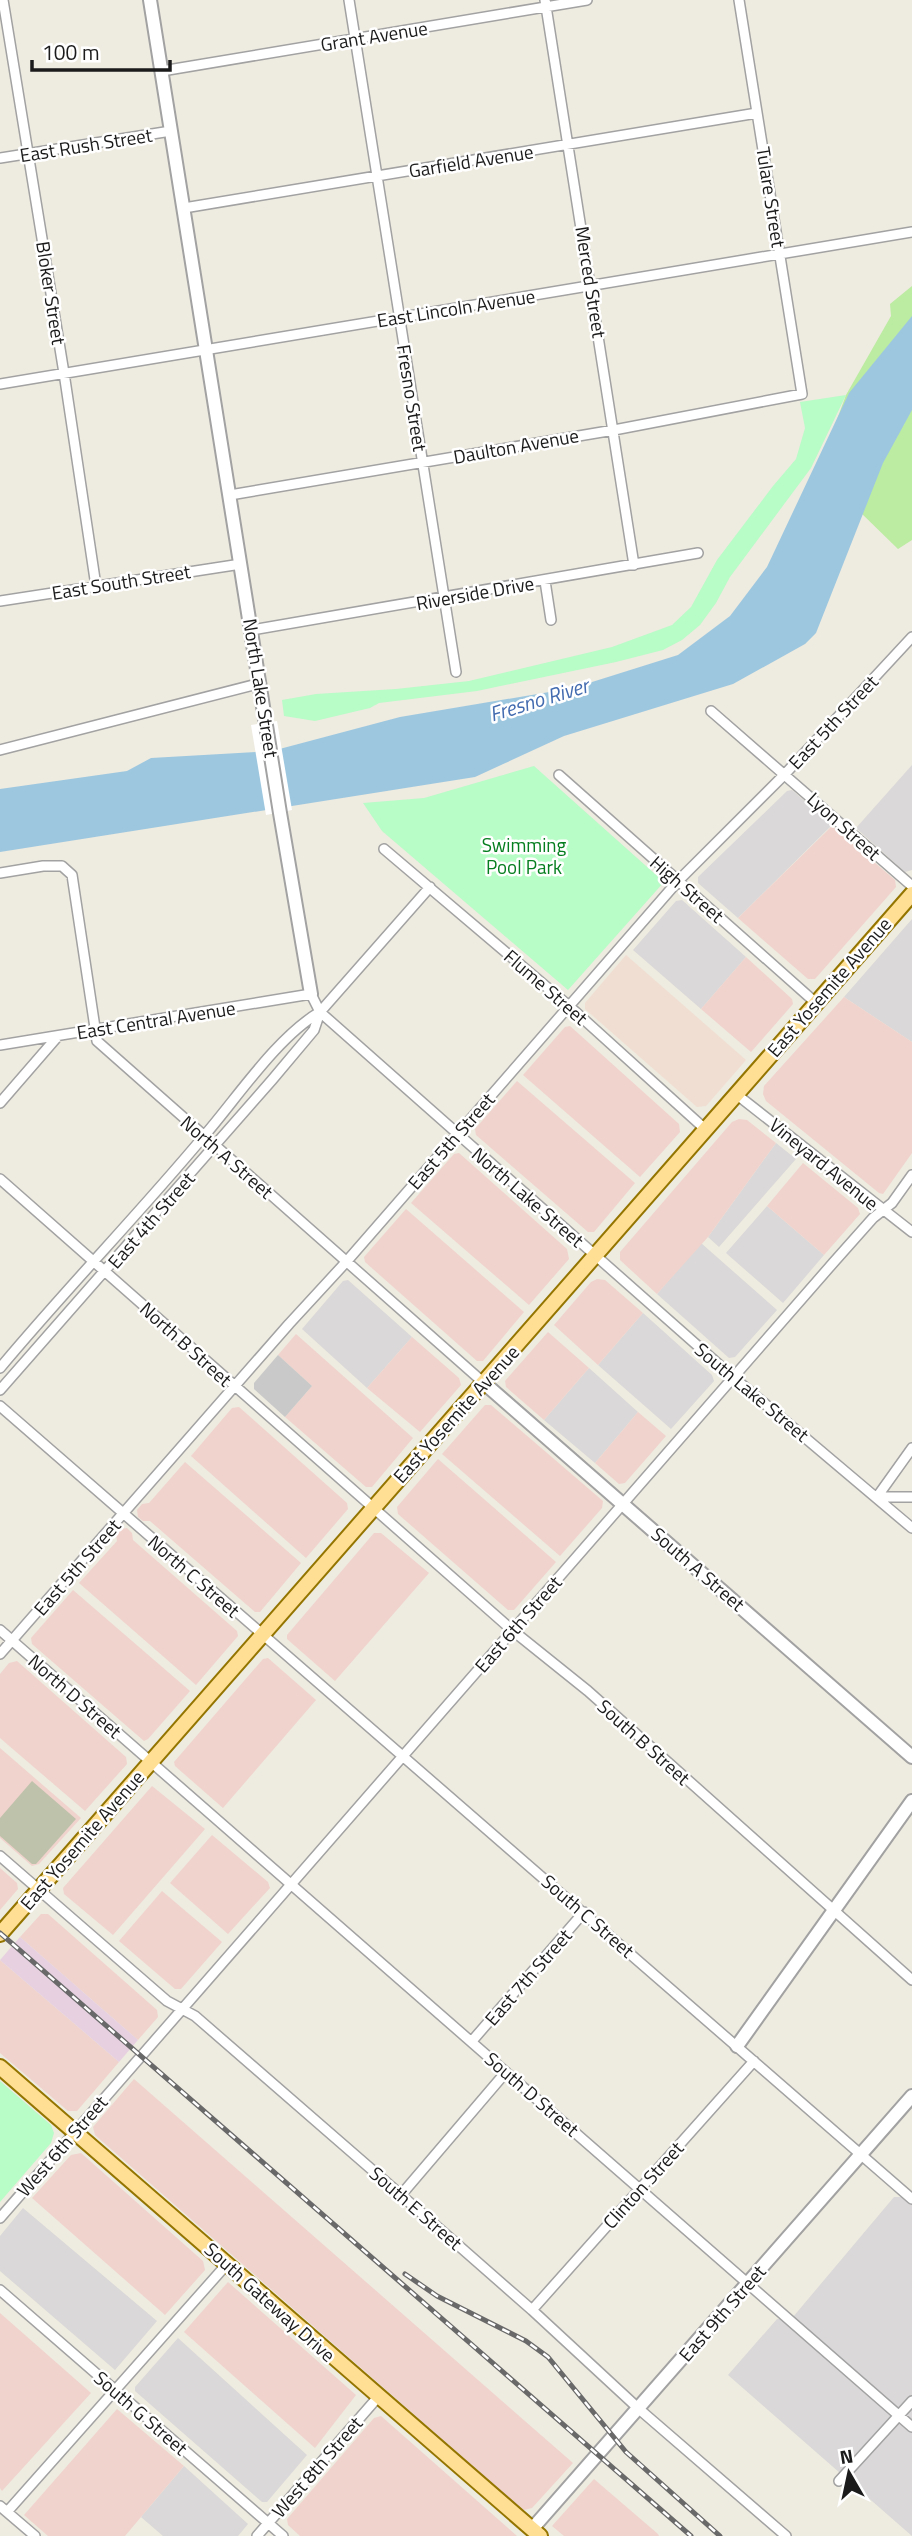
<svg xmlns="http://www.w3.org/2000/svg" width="912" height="2536" viewBox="0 0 912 2536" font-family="'Titillium Web',sans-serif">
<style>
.residential{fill:#dad8d8}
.commercial{fill:#f0d3cd}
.industrial{fill:#e7d1e0}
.religious{fill:#c9c9c9}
.military{fill:#f1ded2}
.construction{fill:#bfc2ab}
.grass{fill:#bceca2}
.park{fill:#b8fcc7}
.water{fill:#9dc7df}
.pier{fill:#fff}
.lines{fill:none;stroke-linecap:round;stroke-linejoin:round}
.minor-casing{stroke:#a2a2a2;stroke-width:12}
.tertiary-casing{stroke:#a2a2a2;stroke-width:16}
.primary-casing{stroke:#937500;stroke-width:18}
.minor{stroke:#fff;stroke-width:9}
.tertiary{stroke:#fff;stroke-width:12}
.primary{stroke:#ffdf94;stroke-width:14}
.rail-casing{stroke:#696969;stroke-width:5}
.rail{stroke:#fff;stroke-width:2.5;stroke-dasharray:8;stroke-linecap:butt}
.labels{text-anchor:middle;stroke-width:5;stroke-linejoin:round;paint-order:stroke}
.street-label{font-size:19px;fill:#1b1b1b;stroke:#fff}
.park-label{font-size:19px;fill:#057e1f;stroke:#fff}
.water-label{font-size:21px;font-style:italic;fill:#436baf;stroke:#fff}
</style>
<rect width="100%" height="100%" fill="#eeebe0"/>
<!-- residential -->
<path class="residential" d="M912 765V870L905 872 856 828Z
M792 790 832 825 738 918 698 883V877L787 791Z
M682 900 746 957 701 1009 633 950 676 901Z
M912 919V1042L844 997Z
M776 1143 796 1159 719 1247 708 1237Z
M767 1206 824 1255 783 1303 726 1253Z
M701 1243 777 1310 735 1357 729 1358 657 1294Z
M348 1280 412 1337 367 1388 302 1329 343 1281Z
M643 1313 712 1375 714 1381 671 1429 598 1365Z
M589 1368 638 1412 595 1463 544 1420Z
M894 2197H912V2536L728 2375 777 2319 793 2317Z
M23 2208 157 2321 115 2370 0 2271V2236Z
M178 2338 307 2455 267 2502H262L135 2391V2387Z
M184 2466 248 2524 238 2536H163L141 2517Z"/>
<!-- commercial -->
<path class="commercial" d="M832 826 895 880 896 887 815 979H808L738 918Z
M746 957 792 999 793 1004 751 1052 701 1009Z
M844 997 912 1042V1153L883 1194 879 1193 766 1101 763 1094 764 1086Z
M570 1026 679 1124 680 1132 640 1177 523 1075 565 1027Z
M517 1081 635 1183 594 1232H588L476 1135 475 1129Z
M739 1119 747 1120 776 1143 708 1237 657 1294 620 1260V1252L732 1122Z
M459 1153 567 1249 569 1259 529 1305 411 1203 454 1154Z
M803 1163 858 1208 860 1214 824 1255 767 1206Z
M406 1209 524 1312 483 1361H477L365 1262 364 1257Z
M597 1279 605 1280 643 1313 598 1365 554 1325 591 1282Z
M548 1332 589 1368 544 1420 506 1387 505 1381Z
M296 1334 413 1438 372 1487H366L285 1417 312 1386 278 1355Z
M412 1337 459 1378 461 1385 420 1432 367 1388Z
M485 1405H491L603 1501 602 1508 560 1556 442 1454Z
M239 1407 347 1503 348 1509 306 1558 191 1456 232 1408Z
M638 1412 666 1436 625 1483 619 1484 595 1463Z
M438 1459 556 1562 514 1610H508L398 1514 397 1507Z
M185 1462 301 1563 260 1612H255L150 1521H143L138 1517 137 1510 142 1504 149 1503Z
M127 1528 132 1533 133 1540 237 1631 238 1636 196 1685 79 1583 117 1541 116 1534 121 1529Z
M374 1533H381L429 1573 335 1681 287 1639V1635Z
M73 1590 190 1691 148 1739 144 1741 32 1644 31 1638Z
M268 1658 316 1700 223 1808 175 1766 174 1762 263 1659Z
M17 1661 126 1757 127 1764 85 1811 0 1738V1674L9 1663Z
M0 1748 81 1818 39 1864 32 1866 0 1838Z
M152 1786 205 1829 113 1935 64 1894 63 1888Z
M212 1835 268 1882 270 1888 228 1934 170 1883Z
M0 1868 17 1883 18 1889 0 1910Z
M162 1891 222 1942 181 1989H175L119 1941Z
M41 1914H48L157 2010 158 2017 138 2040 20 1937Z
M0 1960 119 2062 77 2111H68L0 2053Z
M134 2079 573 2463 532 2508 524 2510 514 2502 95 2135 93 2127Z
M81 2153 203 2261 205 2270 165 2315 32 2198 71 2155Z
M228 2282 356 2395 315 2448 184 2332Z
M0 2313 91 2393 2 2491 0 2488Z
M117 2409 184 2466 125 2536H48L24 2515Z
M381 2416 517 2536H300L288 2525 287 2519 374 2418Z
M594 2479 658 2534 659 2536H564L552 2526Z"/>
<!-- industrial -->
<path class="industrial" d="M20 1937 138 2040 119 2062 0 1960Z"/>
<!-- religious -->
<path class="religious" d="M278 1355 312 1386 285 1417 254 1389V1383Z"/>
<!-- military -->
<path class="military" d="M626 955 746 1060 706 1106 697 1107 585 1009V1003Z"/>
<!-- construction -->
<path class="construction" d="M32 1781 76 1819 36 1864H32L0 1836V1818Z"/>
<!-- grass -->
<path class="grass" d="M912 286V540L898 549 818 471 846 395 891 316 890 304Z"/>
<!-- park -->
<path class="park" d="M846 395 811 468 730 577 716 603 700 625 682 640 663 650 616 662 477 691 379 703 370 708 315 721 284 716 282 700 316 694 396 689 469 681 612 647 672 625 691 607 717 560 773 486 796 459 805 428 800 402Z
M534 766 664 882 568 990 382 831 363 803 424 798Z
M0 2081 51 2125 54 2133 51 2143 0 2202Z"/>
<!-- water -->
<path class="water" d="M912 316V410L883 463 816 633 805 644 733 684 564 736 475 777 0 852V789L127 771 151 758 272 751 400 717 573 688 678 655 730 616 767 567 849 393Z"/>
<!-- pier -->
<path class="pier" d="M277 721 292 810 266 815 251 725Z"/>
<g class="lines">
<!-- minor casing -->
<g class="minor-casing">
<path id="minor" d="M3 0 64 373 96 586
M349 0 456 672
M545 0 634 565
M162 71 587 0
M0 158 171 131
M184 208 757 113
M0 384 912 232
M230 495 614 430 802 394 739 0
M545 581 551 620
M0 601 241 564
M252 630 698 553
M711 711 912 886
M0 750 261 683
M559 775 816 1003
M384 849 569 1006 705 1129
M0 873 43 866H62L72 875 97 1041 484 1383
M0 1045 311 994 320 1012 733 1377 912 1528
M736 1094 912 1232
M0 1103 58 1036
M0 1179 512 1630 588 1691 912 1980
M0 1368C66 1289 138 1215 204 1136 237 1098 277 1037 320 1012L430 887
M0 1390 272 1080 314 1030 320 1012
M0 1406 912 2199
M877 1497 912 1448
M877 1497H912
M0 1630 912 2427
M0 1654 289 1324 347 1261 678 881 785 774 912 637
M0 1856 167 2001 195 2016 401 2195 532 2310 639 2409 786 2536
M472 2041 584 1912
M401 2195 506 2072
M0 2218 833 1263 873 1218 892 1203 912 1175
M0 2290 283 2536
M532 2310 754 2061
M839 2481 912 2401
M0 2506 35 2536
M7 2512 227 2264
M257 2536 378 2397"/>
</g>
<!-- tertiary casing -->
<g class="tertiary-casing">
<path id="tertiary" d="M150 0 280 813 311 994
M484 1383 912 1757
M737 2046 912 1801
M532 2529 912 2096"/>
</g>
<!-- primary casing -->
<g class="primary-casing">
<path id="primary" d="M0 1934 912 894
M0 2067 540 2536"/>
</g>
<!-- minor -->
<use href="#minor" class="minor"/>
<!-- tertiary -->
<use href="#tertiary" class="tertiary"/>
<!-- primary -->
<use href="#primary" class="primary"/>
<!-- rail casing -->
<g class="rail-casing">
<path id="rail" d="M0 1933 691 2536
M405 2274 437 2296 526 2341 548 2357 626 2452 720 2536"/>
</g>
<!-- rail -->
<use href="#rail" class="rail"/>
</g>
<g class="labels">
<!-- street labels -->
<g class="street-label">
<text transform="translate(374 36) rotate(-9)" y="7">Grant Avenue</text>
<text transform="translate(86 145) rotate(-9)" y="7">East Rush Street</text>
<text transform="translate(471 161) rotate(-9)" y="7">Garfield Avenue</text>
<text transform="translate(771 197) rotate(81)" y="7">Tulare Street</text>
<text transform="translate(591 282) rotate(81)" y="7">Merced Street</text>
<text transform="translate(51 293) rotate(81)" y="7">Bloker Street</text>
<text transform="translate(456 308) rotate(-9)" y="7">East Lincoln Avenue</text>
<text transform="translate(412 398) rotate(81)" y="7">Fresno Street</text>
<text transform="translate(516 446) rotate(-10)" y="7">Daulton Avenue</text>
<text transform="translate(121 582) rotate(-9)" y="7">East South Street</text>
<text transform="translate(475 593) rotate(-10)" y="7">Riverside Drive</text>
<text transform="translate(261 688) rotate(81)" y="7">North Lake Street</text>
<text transform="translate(833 722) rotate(-47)" y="7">East 5th Street</text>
<text transform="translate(844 826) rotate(42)" y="7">Lyon Street</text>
<text transform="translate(687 889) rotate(41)" y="7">High Street</text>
<text transform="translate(546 987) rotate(41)" y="7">Flume Street</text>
<text transform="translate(829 987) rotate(-49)" y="7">East Yosemite Avenue</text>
<text transform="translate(156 1020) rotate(-9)" y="7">East Central Avenue</text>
<text transform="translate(451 1141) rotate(-49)" y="7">East 5th Street</text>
<text transform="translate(227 1157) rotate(41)" y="7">North A Street</text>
<text transform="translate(824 1164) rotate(39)" y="7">Vineyard Avenue</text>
<text transform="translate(528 1197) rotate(41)" y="7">North Lake Street</text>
<text transform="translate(151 1220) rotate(-49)" y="7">East 4th Street</text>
<text transform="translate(186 1344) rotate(42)" y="7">North B Street</text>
<text transform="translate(752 1392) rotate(40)" y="7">South Lake Street</text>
<text transform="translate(456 1414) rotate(-48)" y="7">East Yosemite Avenue</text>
<text transform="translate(77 1567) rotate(-49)" y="7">East 5th Street</text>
<text transform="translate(698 1569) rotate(41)" y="7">South A Street</text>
<text transform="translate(194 1576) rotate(41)" y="7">North C Street</text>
<text transform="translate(518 1624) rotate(-49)" y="7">East 6th Street</text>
<text transform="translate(75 1696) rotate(41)" y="7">North D Street</text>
<text transform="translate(644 1742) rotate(42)" y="7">South B Street</text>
<text transform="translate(82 1840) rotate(-49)" y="7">East Yosemite Avenue</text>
<text transform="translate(588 1916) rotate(41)" y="7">South C Street</text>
<text transform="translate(528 1977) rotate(-49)" y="7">East 7th Street</text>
<text transform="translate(532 2094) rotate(41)" y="7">South D Street</text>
<text transform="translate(62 2146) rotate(-49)" y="7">West 6th Street</text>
<text transform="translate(643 2185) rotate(-48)" y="7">Clinton Street</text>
<text transform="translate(416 2208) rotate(41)" y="7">South E Street</text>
<text transform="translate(270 2302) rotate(42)" y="7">South Gateway Drive</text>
<text transform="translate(722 2313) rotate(-49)" y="7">East 9th Street</text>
<text transform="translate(141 2413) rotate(41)" y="7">South G Street</text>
<text transform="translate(317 2467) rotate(-49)" y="7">West 8th Street</text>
</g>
<!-- park labels -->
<g class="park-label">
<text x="524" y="852">Swimming<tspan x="524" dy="22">Pool Park</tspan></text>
</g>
<!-- water labels -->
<g class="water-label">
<text transform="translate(539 700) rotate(-17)" y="7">Fresno River</text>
</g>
</g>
<!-- north arrow -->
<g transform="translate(849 2473) rotate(351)" stroke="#ffffff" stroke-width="5" paint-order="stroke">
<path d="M0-5L12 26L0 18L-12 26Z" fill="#1b1b1b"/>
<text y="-10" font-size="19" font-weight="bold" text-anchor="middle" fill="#1b1b1b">N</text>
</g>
<!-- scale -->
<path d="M32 60v10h138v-10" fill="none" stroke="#1b1b1b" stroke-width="3.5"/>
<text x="42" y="60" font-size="21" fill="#1b1b1b" stroke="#ffffff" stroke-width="5" paint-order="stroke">100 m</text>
</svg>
